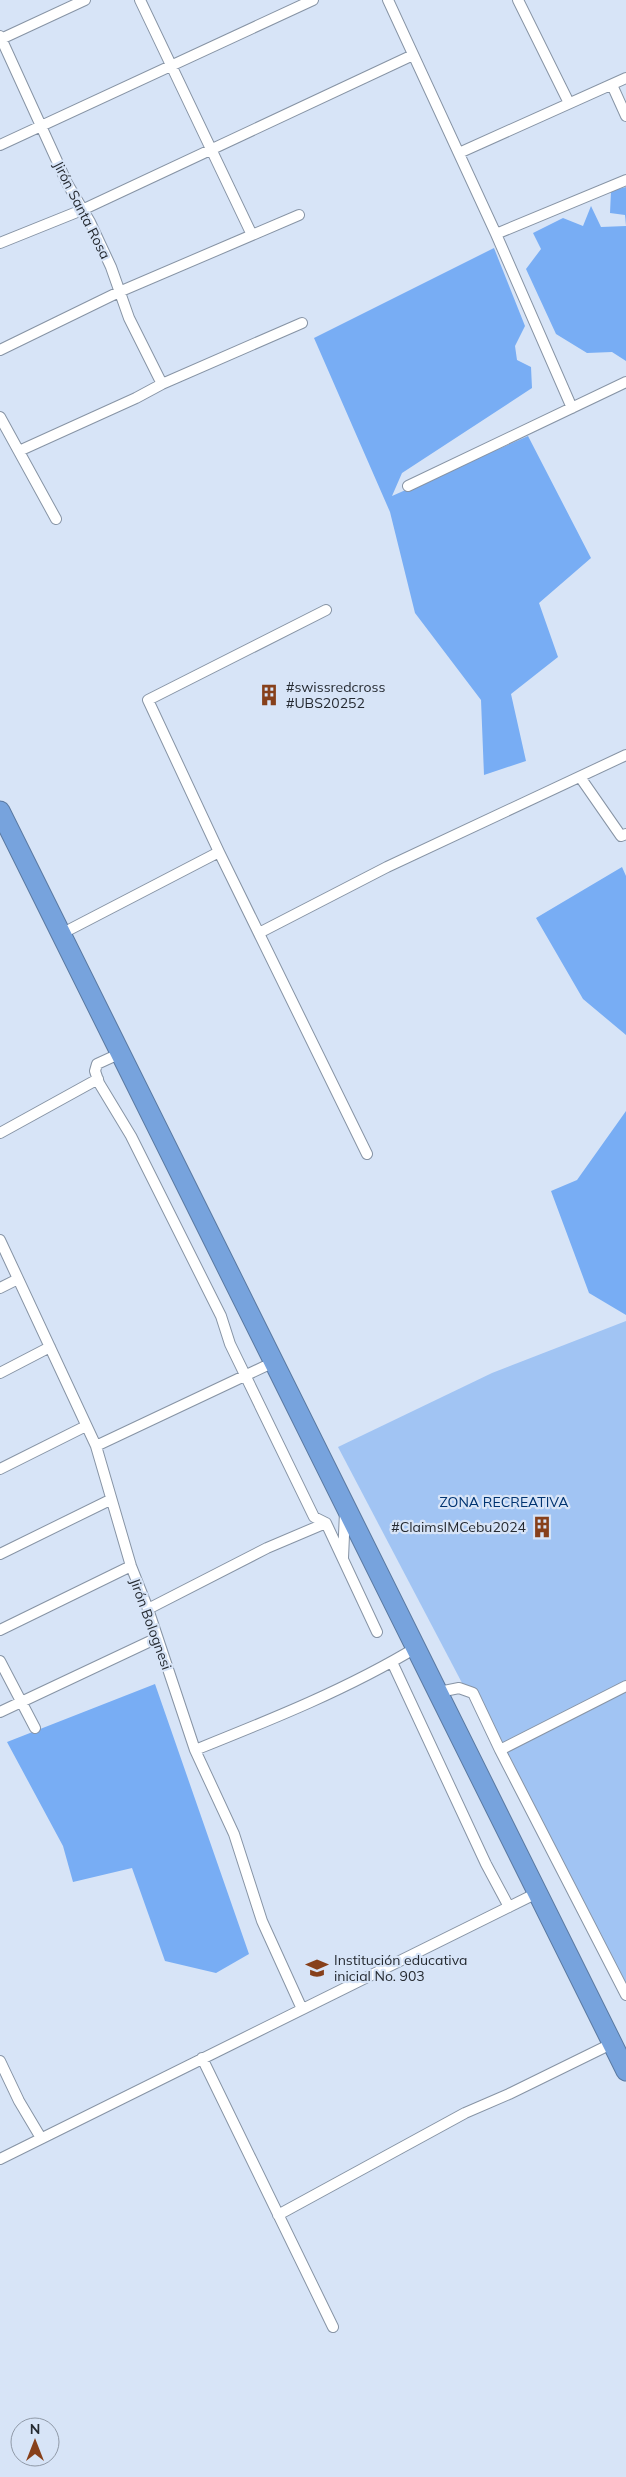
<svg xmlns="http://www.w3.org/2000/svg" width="626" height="2477" viewBox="0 0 626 2477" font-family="Mulish,sans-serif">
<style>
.green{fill:#a1c4f3}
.forest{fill:#78adf4}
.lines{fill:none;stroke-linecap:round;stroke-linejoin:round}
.street-casing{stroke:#8794a5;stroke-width:12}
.highway-casing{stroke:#5a79a1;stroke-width:21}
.street{stroke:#fff;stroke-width:10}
.highway{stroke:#77a3dd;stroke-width:19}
.labels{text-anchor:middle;stroke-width:4.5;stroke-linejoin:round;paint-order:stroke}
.street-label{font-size:14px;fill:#252a31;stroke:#d7e4f7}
.poi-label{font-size:14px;fill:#252a31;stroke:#d7e4f7;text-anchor:start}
.park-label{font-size:14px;fill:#003471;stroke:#d7e4f7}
</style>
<rect width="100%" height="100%" fill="#d7e4f7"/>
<!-- green -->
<path class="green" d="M626 1321V1995L338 1447 492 1373Z"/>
<!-- forest -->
<path class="forest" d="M626 187V361L612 352 587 353 556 334 526 269 541 249 533 233 563 218 583 226 591 206 601 227 626 226 625 215 610 213 611 191Z
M494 248 525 326 515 346 517 360 531 367 532 388 402 473 392 496 528 436 591 558 539 603 558 657 511 694 526 761 484 775 481 700 415 613 390 512 314 338Z
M622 867 626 876V1035L583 999 536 918Z
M626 1111V1315L589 1293 551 1191 577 1180Z
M155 1684 249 1954 216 1973 165 1961 132 1868 73 1882 63 1846 7 1742Z"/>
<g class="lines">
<!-- street casing -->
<g class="street-casing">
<path id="street" d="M140 0 252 235
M388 0 496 234 572 408
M518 0 569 103
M0 36 67 183 90 222 111 267 129 318 162 384
M1 39 85 0
M612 85 626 116
M0 145 313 0
M459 153 626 78
M496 234 626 180
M0 243 82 210 413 55
M0 350 119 292 299 215
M0 417 56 519
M19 451 136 398 162 384 302 323
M408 486 626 382
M326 610 148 700 219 852 367 1154
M580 777 621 836 626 834
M259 933 387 867 626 755
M61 934 219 852
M121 1053 97 1064 95 1071 99 1083 131 1136 221 1316 230 1344 314 1517 326 1523 377 1632
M0 1133 98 1079
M0 1240 96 1446 131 1566 148 1609 195 1750 234 1834 262 1921 302 2009
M0 1288 18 1279
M0 1373 50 1347
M96 1446 274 1362
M0 1469 86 1426
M0 1554 110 1500
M343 1558 345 1512
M148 1609 267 1548 326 1523
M0 1630 131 1566
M0 1661 35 1728
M392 1662 486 1864 509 1907
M439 1692 459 1688 473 1693 500 1750 626 1995
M0 1712 157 1638
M195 1750C270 1720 348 1689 417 1647
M500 1750 626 1686
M202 2058 333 2327
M0 2061 19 2101 41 2138
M0 2159 537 1893
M278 2215 465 2113 509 2094 611 2044"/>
</g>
<!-- highway casing -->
<g class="highway-casing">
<path id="highway" d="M0 811 626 2071"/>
</g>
<!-- street -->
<use href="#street" class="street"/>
<!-- highway -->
<use href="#highway" class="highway"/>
</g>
<!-- icons -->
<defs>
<g id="building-bare" transform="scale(1.725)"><path d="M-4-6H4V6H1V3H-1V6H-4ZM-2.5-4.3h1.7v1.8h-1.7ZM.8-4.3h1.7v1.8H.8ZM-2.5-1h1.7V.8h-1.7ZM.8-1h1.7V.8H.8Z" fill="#87401b" stroke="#d7e4f7" stroke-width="2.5" paint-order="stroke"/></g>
<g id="school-bare" transform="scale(1.725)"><path d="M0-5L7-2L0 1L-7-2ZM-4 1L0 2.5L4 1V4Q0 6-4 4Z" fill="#87401b" stroke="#d7e4f7" stroke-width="2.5" paint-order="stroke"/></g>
</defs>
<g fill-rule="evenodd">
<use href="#building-bare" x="269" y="695"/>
<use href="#building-bare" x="542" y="1527"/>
<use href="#school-bare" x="317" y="1968"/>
</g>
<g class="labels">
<!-- street labels -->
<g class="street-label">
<text transform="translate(82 210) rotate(63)" y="5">Jirón Santa Rosa</text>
<text transform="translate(151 1624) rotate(70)" y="5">Jirón Bolognesi</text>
</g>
<!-- poi labels -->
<g class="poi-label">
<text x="286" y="692">#swissredcross<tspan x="286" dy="16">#UBS20252</tspan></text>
<text x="526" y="1532" text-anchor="end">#ClaimsIMCebu2024</text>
<text x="334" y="1965">Institución educativa<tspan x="334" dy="16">inicial No. 903</tspan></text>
</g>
<!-- park labels -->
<g class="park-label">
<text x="504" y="1507">ZONA RECREATIVA</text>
</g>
</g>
<!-- north arrow -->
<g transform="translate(35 2442)"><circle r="24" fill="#d7e4f7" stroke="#909aa8"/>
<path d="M0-4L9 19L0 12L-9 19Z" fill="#87401b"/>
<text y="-8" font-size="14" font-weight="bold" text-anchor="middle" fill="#252a31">N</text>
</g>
</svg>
